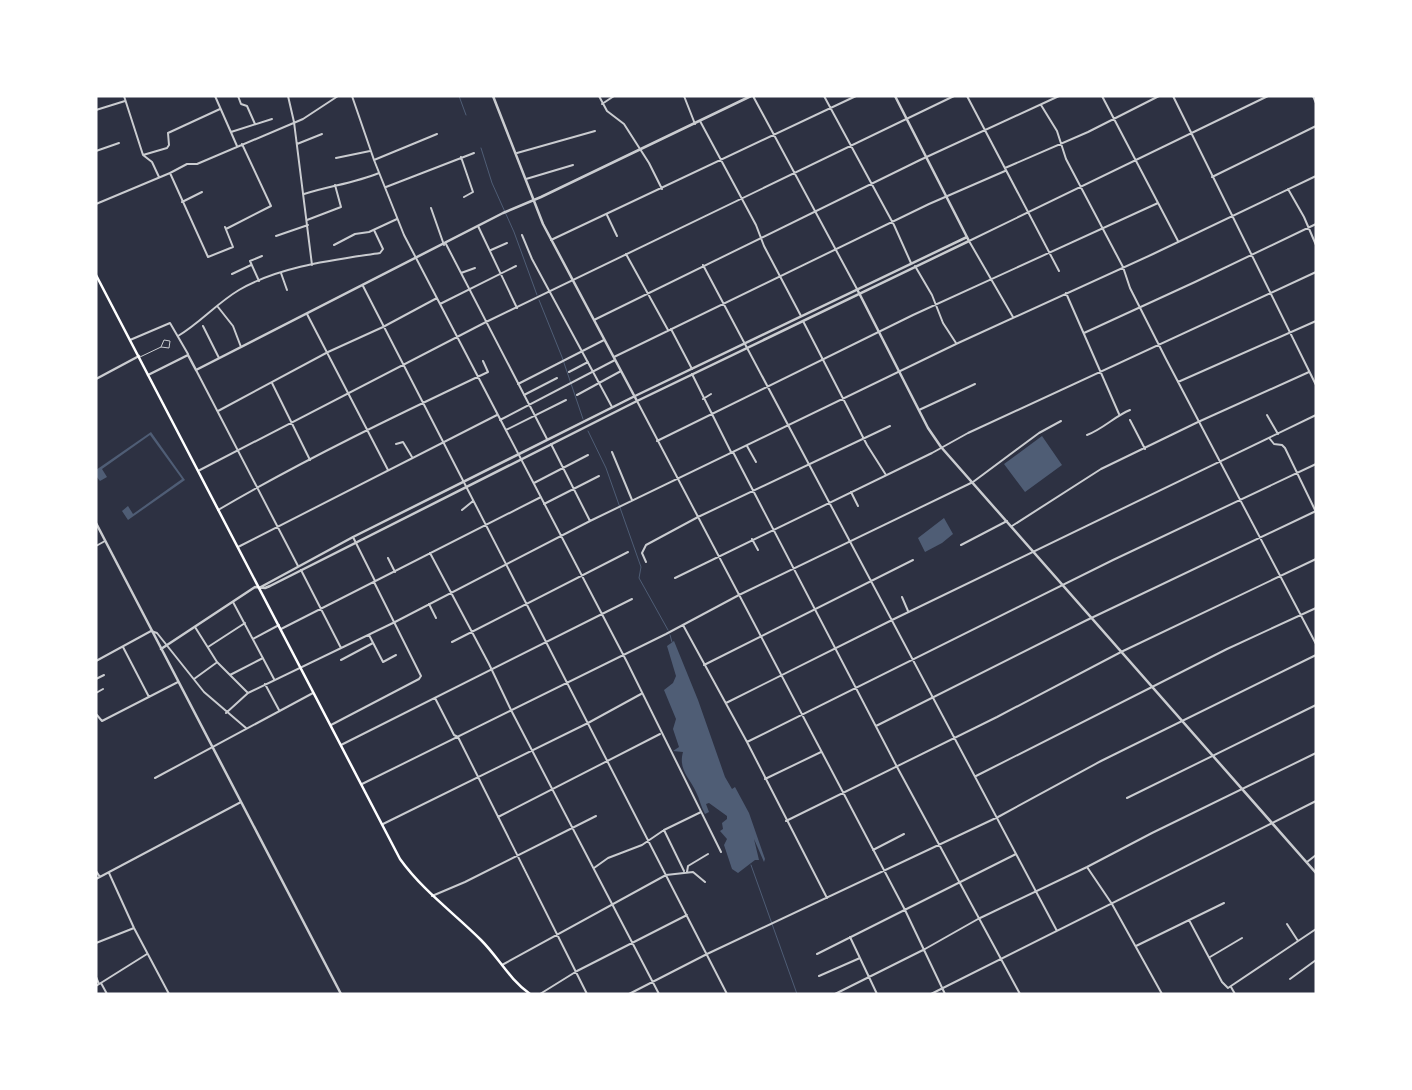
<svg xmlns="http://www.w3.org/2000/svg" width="1412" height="1090" viewBox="0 0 1412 1090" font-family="'PT Sans Narrow',sans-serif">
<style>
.water{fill:#4f5d75}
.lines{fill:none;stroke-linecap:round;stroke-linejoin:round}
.stream{stroke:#4f5d75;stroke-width:1}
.pedestrian{stroke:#caccd0;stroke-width:1}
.minor{stroke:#caccd0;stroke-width:2}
.tertiary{stroke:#caccd0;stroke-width:2.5}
.secondary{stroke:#fff;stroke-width:2.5}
</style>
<rect width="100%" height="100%" fill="#2d3142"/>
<!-- water -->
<path class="water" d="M151 432 185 480 128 520 122 511 128 506 133 514 182 479 150 435 102 469 107 477 100 481 96 476V470Z
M1042 436 1062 465 1025 492 1004 464Z
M944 518 953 534 942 543 925 552 918 538Z
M674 641 698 700 725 777 732 789 735 787 749 813 765 859 764 862 754 839 759 860H755L738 873 732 869 724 845 727 839 720 831 723 829 722 823 727 819V816L709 803 706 804 709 812 705 814C701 807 700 800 696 792 690 778 678 770 683 752L673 751 679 747 673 729 676 719 664 690 673 683 676 676 667 646Z"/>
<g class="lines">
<!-- stream -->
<path class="stream" d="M459 96 466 115
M481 148 492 183 514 232 537 295
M539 300 562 357 583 419
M588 431 606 468 641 567 639 578 668 630
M670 635 672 642
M751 865 797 994"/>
<!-- pedestrian -->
<path class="pedestrian" d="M140 357 161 347 169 348 170 341 164 340 161 347"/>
<!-- minor -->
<path class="minor" d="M124 96 143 155 152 162 159 177
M215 96 237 146
M238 96 241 104 247 106 255 124
M288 96 294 122 312 265
M352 96 374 160 404 235 627 662 721 852
M599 96 607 111 624 124 649 163 662 189
M684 96 695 124
M753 96 857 289
M824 96 894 225 911 263
M967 96 1059 271
M1102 96 1178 241
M1173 96 1316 385
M1313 96 1316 103
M602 104 614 96
M1041 105 1057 131 1066 159 1123 267 1130 288 1166 359 1316 644
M96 110 125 101
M700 121 756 225 764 246 801 316
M231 132 272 119
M297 144 322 134
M96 151 119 143
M517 153 595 131
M143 155 167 148 169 145 168 133 220 109
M461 157 473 192 464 197
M336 158 370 151
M374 160 437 134
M1005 168 1088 132 1159 96
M170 173 187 164H197L303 119 338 96
M1212 177 1316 126
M526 179 573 165
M386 187 474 153
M1288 189 1304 217 1316 245
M304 194C329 186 355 183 379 173
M182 202 202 192
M96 204 170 173 208 257 233 247 225 227
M431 208 444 245
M607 215 617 236
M307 220 341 207 335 185
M478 226 517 308
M226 229 271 206 242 144
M522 235 532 259 612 407
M276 236 308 225
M551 240 856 96
M446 244 547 439
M334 245 355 234 369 232 397 219
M491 250 507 243
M626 254 668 330
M703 265 1057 931
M915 266 932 295 943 323 956 343
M281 273 287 290
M461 273 475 268
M232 274 251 265
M259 281 250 261 262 256
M363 286 727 994
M1066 293 1119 414
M440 304 516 266
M218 307 233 326 241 347
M307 314 388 470
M1013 317 969 241 1268 96
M594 320 920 160 1059 96
M803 321 867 445 886 475
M203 326 219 358
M671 329 692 369
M1084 333 1195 282 1316 224
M178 336C200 323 217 303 239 290 280 266 334 260 380 253L383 249 374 230
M130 340 170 323 188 354
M614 357 929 204 1005 171
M196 370 298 566
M569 372 588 362
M692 374 731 452
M1178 382 1316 321
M272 383 310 460
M518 384 604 340
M524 395 557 378
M577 395 621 371
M703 399 711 394
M637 401 905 910 945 994
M919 410 975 384
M218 411 328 352 383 327 437 298
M1267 415 1278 434
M500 420 615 360
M1130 420 1145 449
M506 430 566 400
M1087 435C1103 429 1115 416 1130 410
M1270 439 1274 444 1282 445 1285 448 1316 512
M657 441 913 315 1158 203
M396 444 403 442 412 457
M551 444 590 521
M747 446 756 462
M612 452 632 500
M733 452 896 765 1020 994
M198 471 486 322 954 96
M534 483 588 455
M851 492 858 506
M544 504 599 476
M218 510C305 459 397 415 488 372L483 361
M462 510 473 501
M1012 526 1101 469 1198 422 1309 372
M353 537 375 581
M752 539 758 550
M961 545 1007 521
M96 546 105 541
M238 547 497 415
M430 553 489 664 511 710 659 994
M388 558 395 572
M646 562 642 553 646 545 698 517 890 426
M301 570 341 648
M675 578 932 453 968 433 1316 272
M902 597 908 611
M233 602 274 679
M429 604 436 618
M683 625 747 742 827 898
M195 627 217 662 248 693
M281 629 541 497
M369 635 383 662 396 655
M253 639 279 625
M452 642 628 552
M123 647 149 697
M208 647 245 623
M341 660 373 643
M96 661 151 631 157 633 204 692 246 728
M704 665 913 560
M230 675 263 658
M96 679 104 675
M194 679 216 663
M265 684 279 710
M96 693 103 689
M435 698 454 735 458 737 587 994
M726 703 892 620 1316 415
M226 713 248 693 395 622 590 521 956 344 1153 254 1316 176
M96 714 102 721 178 682
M331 725 419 679 421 676 374 582
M876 726 1085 621 1316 511
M747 742 1113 560 1316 464
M341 745 632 599
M976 776 1227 649 1316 608
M155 778 313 693
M765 779 821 752
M362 784 666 634 739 595 973 482 1039 433 1061 421
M1127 798 1316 705
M498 817 660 734
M786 821 997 717 1121 652 1316 559
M383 824 588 723 641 694
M664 830 684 871
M873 850 904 834
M1307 862 1316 855
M1087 867 1112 904 1162 994
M594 868 608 858 642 845 664 830 701 812
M96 871 100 877
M687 872 688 866 708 854
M109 873 134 928 169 994
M96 879 241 802
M432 896 465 882 596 816
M1189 920 1222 982 1228 988 1316 929
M1287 924 1298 941
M850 937 877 994
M96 943 134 928
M1136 946 1224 903
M817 954 1016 854
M1210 957 1242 938
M502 965 666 875 693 872 705 882
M819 976 860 958
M96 977 99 984
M1290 979 1316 960
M101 983 107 994
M96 986 147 954
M1231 987 1235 994
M540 994 577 971 687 915
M629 994 707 954 998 817 1101 761 1316 655
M835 994 925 949 978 919 1087 867 1152 833 1316 753
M931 994 1316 801"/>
<!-- tertiary -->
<path class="tertiary" d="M493 96 543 224 637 401
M857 289 928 428 941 447 1316 873
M148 375 188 355 196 370 503 213 541 197 751 96
M96 379 139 356
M96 523 341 994
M259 588 353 537 635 396 967 237
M161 649 255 587 265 588 270 586 637 401 969 241 895 96"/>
<!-- secondary -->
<path class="secondary" d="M96 275 400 859C423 891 454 913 481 940 499 958 509 979 530 994"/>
</g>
<!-- border -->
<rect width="1412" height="1090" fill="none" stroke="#ffffff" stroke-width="195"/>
</svg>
